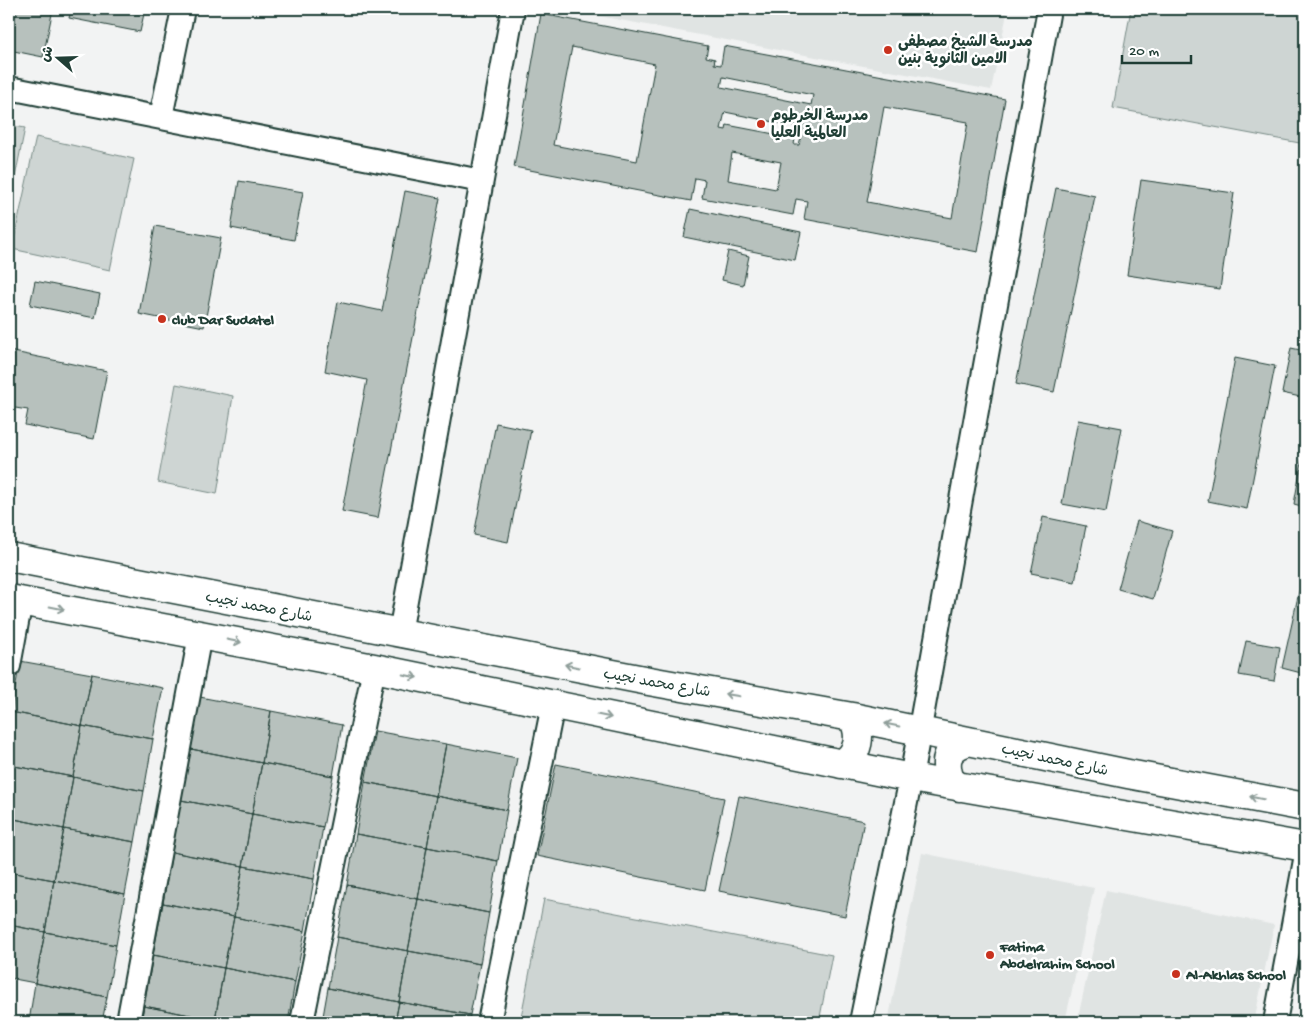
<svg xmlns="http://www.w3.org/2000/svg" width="1314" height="1031" viewBox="0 0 1314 1031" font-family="'Gochi Hand','Playpen Sans Arabic',sans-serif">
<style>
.built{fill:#e0e4e3}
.green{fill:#ced5d3;stroke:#768984}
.building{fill:#b7c1bd;stroke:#1f3d34;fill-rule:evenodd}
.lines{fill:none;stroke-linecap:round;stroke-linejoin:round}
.street-casing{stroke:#1f3d34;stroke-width:26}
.secondary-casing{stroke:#1f3d34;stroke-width:31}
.street{stroke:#fff;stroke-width:22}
.secondary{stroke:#fff;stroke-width:28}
.oneway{stroke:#8f9e9a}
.poi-dot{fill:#c8321e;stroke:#fff;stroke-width:2}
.labels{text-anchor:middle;stroke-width:5;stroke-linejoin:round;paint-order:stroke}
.poi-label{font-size:15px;font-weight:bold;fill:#1f3d34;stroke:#fff;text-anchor:start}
.street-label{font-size:15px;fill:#1f3d34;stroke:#fff}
</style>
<rect width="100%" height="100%" fill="#f2f3f3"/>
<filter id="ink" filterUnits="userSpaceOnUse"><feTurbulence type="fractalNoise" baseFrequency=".02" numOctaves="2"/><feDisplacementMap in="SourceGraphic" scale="10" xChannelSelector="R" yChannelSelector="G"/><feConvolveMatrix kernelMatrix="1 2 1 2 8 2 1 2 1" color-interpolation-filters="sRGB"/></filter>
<g filter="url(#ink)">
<!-- built -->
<path class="built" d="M562 9H1008L991 90Z
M922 853 1094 888 1065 1022H888Z
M1106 890 1274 925 1254 1022H1077Z"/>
<!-- green -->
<path class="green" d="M1131 9H1305V144L1113 108Z
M9 125 25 128 9 207Z
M36 137 134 159 110 270 12 249Z
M176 384 233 396 217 494 158 482Z
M544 899 832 955 819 1022H520Z"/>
<!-- building -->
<path class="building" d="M16 9H53L43 57 9 50Z
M71 9H145L140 32 69 18Z
M541 14 708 46 706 57 715 59 714 64 721 65 724 46 1005 99 978 252 804 219 807 201 796 199 793 215 702 198 705 180 695 178 691 201 514 167ZM572 47 655 64 637 161 553 145ZM723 77 813 95 811 105 721 87ZM884 107 968 122 952 218 867 202ZM725 112 803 128 799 145H794L795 138 727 125 726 130 721 129ZM732 153 781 162 776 189 728 180Z
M1141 180 1234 193 1220 289 1127 275Z
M239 181 303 192 294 240 231 228Z
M1056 188 1095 196 1054 392 1016 384Z
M405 191 440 198 378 518 342 511 367 380 325 371 338 302 382 311Z
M690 209 801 232 795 260 684 237Z
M155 226 221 238 204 327 139 314Z
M728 251 749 256 743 285 722 280Z
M35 281 100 294 95 318 30 305Z
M1291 348 1305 351V398L1282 393Z
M9 351 107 371 94 439 25 425 28 410 9 407Z
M1235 358 1275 366 1247 509 1208 501Z
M1078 420 1122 428 1106 512 1062 504Z
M496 423 531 430 508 542 474 535Z
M1305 443V507L1294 504Z
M1043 517 1086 526 1075 582 1031 573Z
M1137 521 1172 531 1153 599 1118 589Z
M1305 565V674L1282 668Z
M1246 641 1280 647 1274 681 1239 675Z
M20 661 92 674 82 726 11 712Z
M92 674 163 688 153 739 82 726Z
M200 697 271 711 262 763 191 749Z
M271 711 342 725 333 776 262 763Z
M11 712 82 726 73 777 9 765V726Z
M82 726 153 739 144 791 73 777Z
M375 731 446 744 436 796 365 782Z
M446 744 517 758 507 810 436 796Z
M191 749 262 763 252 814 181 800Z
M262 763 333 776 323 827 252 814Z
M556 764 724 798 705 890 537 856Z
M9 765 73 777 64 829 9 818Z
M73 777 144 791 135 842 64 829Z
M365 782 436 796 427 847 356 834Z
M436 796 507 810 498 861 427 847Z
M739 796 864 821 845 916 719 891Z
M181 800 252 814 243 866 172 852Z
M252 814 323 827 314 879 243 866Z
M9 818 64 829 54 880 9 872Z
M64 829 135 842 125 894 54 880Z
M356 834 427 847 418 899 347 885Z
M427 847 498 861 489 913 418 899Z
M172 852 243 866 234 917 163 903Z
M243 866 314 879 305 931 234 917Z
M9 872 54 880 45 932 9 925Z
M54 880 125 894 116 945 45 932Z
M347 885 418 899 408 951 337 937Z
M418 899 489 913 480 964 408 951Z
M163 903 234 917 224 968 153 955Z
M234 917 305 931 295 982 224 968Z
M9 925 45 932 35 983 9 978Z
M45 932 116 945 107 997 35 983Z
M337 937 408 951 399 1002 328 988Z
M408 951 480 964 470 1015 399 1002Z
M153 955 224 968 215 1020 144 1006Z
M224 968 295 982 288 1022H227L215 1020Z
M35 983 107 997 102 1022H29Z
M328 988 399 1002 395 1022H322Z
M1305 991V1015L1301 1014Z
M399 1002 470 1015 469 1022H395Z
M144 1006 215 1020 214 1022H141Z
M1301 1014 1305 1015V1022H1300Z"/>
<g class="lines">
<!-- street casing -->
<g class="street-casing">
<path id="street" d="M9 88 481 181
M161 117 183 9
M400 633 513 9
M9 666 21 601
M128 1022 200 635
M302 1022 374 668
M489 1022 553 705
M861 1022 911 778 1049 9
M1275 1022 1305 860"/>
</g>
<!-- secondary casing -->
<g class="secondary-casing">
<path id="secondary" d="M9 557 649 681 852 717 1128 774 1305 807
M9 599 374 668 911 778 1305 847
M841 764C860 754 862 734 852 717
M959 787 950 780C943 759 947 748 969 741"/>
</g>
<!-- street -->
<use href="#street" class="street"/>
<!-- secondary -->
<use href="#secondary" class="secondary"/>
</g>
<!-- one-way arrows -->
<defs><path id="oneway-shaft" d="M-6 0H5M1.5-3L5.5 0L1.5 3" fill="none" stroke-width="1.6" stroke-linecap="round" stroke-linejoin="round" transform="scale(1.25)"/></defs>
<g class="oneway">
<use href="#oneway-shaft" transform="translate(57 608) rotate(11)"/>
<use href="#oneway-shaft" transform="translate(234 641) rotate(11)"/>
<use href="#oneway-shaft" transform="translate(572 666) rotate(-169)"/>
<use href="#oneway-shaft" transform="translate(410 676) rotate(12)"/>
<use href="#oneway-shaft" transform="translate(732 695) rotate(-170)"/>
<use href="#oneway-shaft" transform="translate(604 716) rotate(12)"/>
<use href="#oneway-shaft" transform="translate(892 725) rotate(-168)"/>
<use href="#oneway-shaft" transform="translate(1257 798) rotate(-169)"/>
</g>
</g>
<!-- markers -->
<g class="poi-dot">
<circle cx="888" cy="50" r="5"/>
<circle cx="761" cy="124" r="5"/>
<circle cx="162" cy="319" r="5"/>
<circle cx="990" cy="955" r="5"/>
<circle cx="1176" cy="974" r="5"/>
</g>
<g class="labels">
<!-- poi labels -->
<g class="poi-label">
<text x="898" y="46">مدرسة الشيخ مصطفى<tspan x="898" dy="17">الامين الثانوية بنين</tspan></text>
<text x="771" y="120">مدرسة الخرطوم<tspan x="771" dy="17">العالمية العليا</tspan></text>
<text x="172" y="324">club Dar Sudatel</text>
<text x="1000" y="951">Fatima<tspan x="1000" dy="17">Abdelrahim School</tspan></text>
<text x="1186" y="979">Al-Akhlas School</text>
</g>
<!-- street labels -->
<g class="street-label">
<text transform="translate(259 606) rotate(11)" y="5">شارع محمد نجيب</text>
<text transform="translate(657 682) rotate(10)" y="5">شارع محمد نجيب</text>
<text transform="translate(1055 759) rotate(12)" y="5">شارع محمد نجيب</text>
</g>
</g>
<!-- margin -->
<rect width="1314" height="1031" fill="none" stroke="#fff" stroke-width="30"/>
<rect x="15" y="15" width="1284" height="1001" fill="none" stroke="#1f3d34" stroke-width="2" filter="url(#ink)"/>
<!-- north arrow -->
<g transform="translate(58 58) rotate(290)" stroke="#ffffff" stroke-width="4" paint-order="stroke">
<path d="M0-4L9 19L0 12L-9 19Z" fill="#1f3d34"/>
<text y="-8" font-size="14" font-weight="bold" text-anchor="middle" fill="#1f3d34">ش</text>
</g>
<!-- scale -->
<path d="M1122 55v8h69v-8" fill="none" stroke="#1f3d34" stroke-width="2.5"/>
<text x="1129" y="55" font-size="15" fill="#1f3d34" stroke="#ffffff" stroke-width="4" paint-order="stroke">20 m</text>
</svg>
